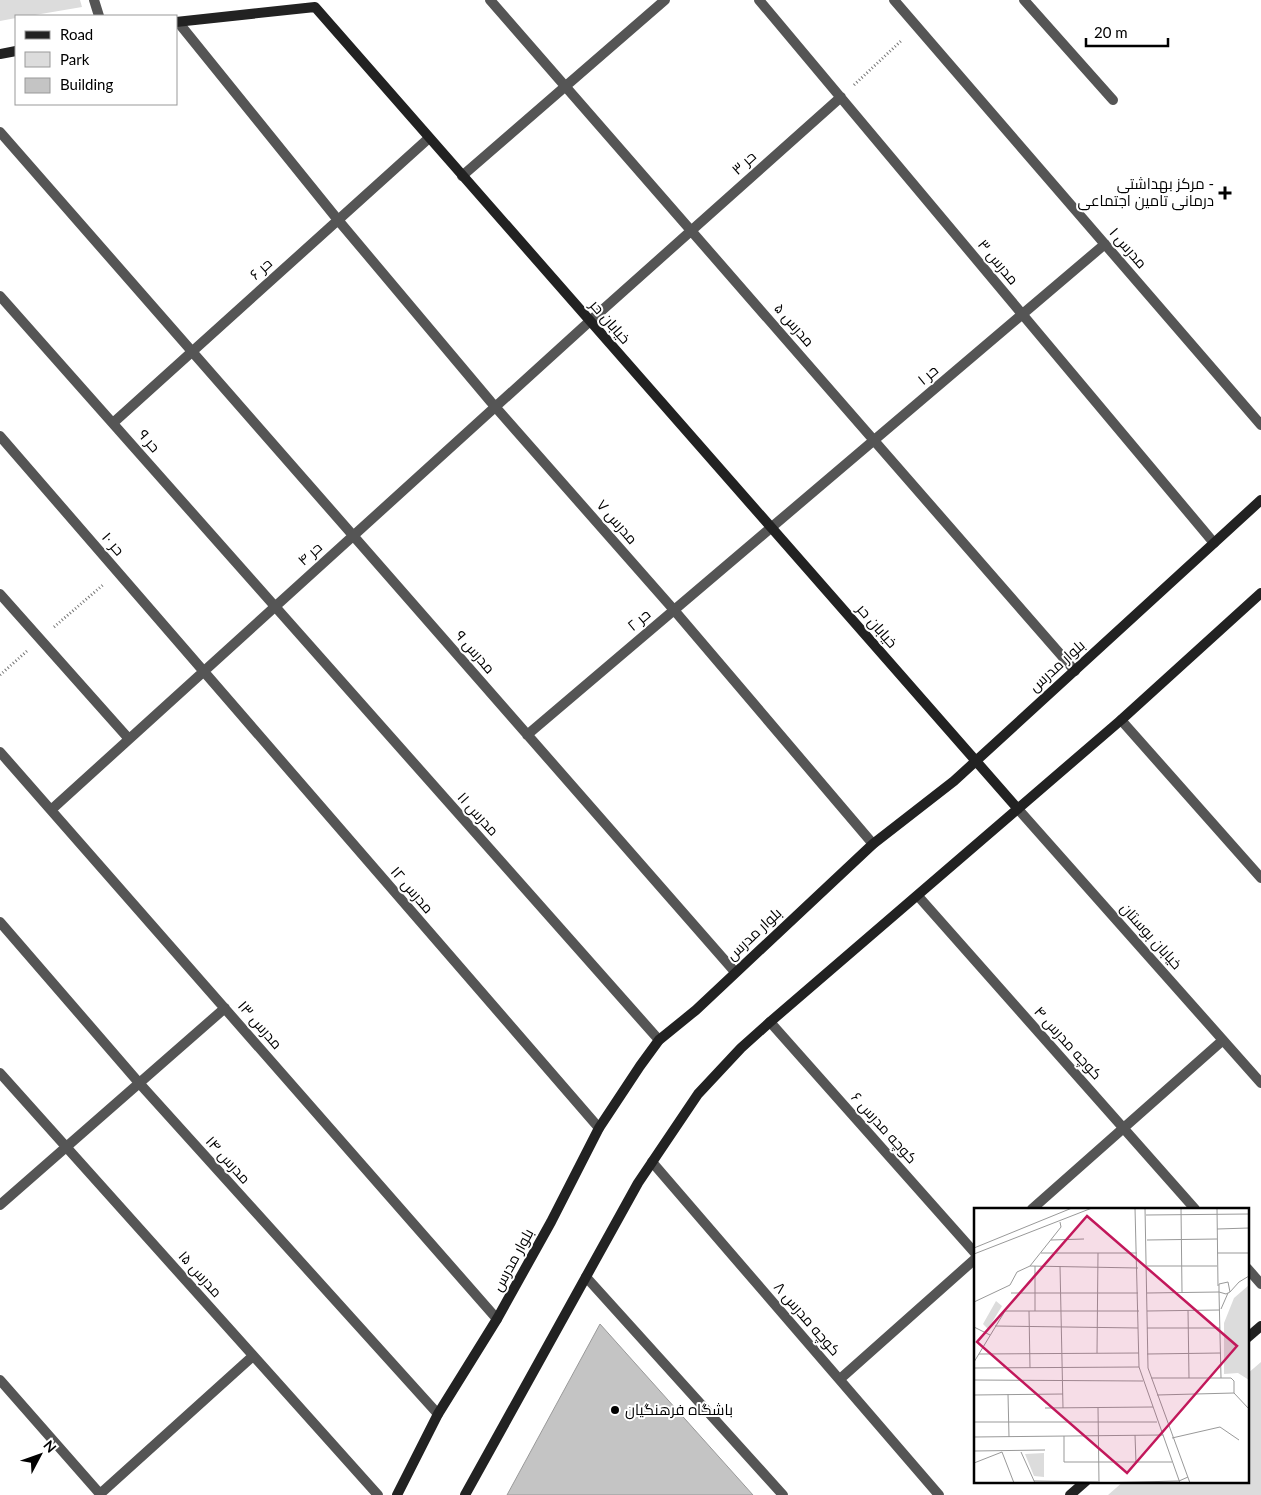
<svg xmlns="http://www.w3.org/2000/svg" width="1261" height="1495" viewBox="0 0 1261 1495" font-family="Lato,Cairo,sans-serif">
<style>
.park{fill:#dcdcdc}
.building{fill:#c4c4c4;stroke:#999}
.lines{fill:none;stroke-linecap:round;stroke-linejoin:round}
.path{stroke:#777;stroke-width:3;stroke-dasharray:1 2.5;stroke-linecap:butt}
.street{stroke:#555;stroke-width:10}
.secondary{stroke:#222;stroke-width:10}
.poi-dot{fill:#000;stroke:#fff;stroke-width:2}
.labels{text-anchor:middle;stroke-width:4;stroke-linejoin:round;paint-order:stroke}
.street-label{font-size:15px;fill:#000;stroke:#fff}
.poi-label{font-size:15px;fill:#000;stroke:#fff;text-anchor:end}
.inset-road{fill:none;stroke:#999;stroke-width:1}
.view{fill:#c2185b;fill-opacity:0.15;stroke:#c2185b;stroke-width:2.5}
.inset-edge{fill:none;stroke:#000;stroke-width:2.5}
</style>
<rect width="100%" height="100%" fill="#fff"/>
<!-- park -->
<path class="park" d="M0 0H80L82 7 29 16H16V18L0 21Z
M1261 1362V1495H1108L1124 1481H1247V1374Z"/>
<!-- building -->
<path class="building" d="M600 1324 753 1495H507Z"/>
<g class="lines">
<!-- path -->
<path class="path" d="M854 85 902 40
M54 627 104 584
M0 675 27 651"/>
<!-- street -->
<path class="street" d="M94 0 99 16
M490 0 1075 671
M759 0 1214 543
M894 0 1261 425
M1024 0 1113 100
M178 22 338 220 491 402 674 610 873 844
M0 132 735 972
M462 176 665 0
M0 296 659 1040
M113 423 429 138
M0 436 599 1128
M0 594 129 739
M1121 720 1261 878
M527 735 1105 244
M0 752 497 1319
M1018 809 1261 1083
M51 810 590 321 841 97
M918 896 1195 1209
M0 922 140 1084 438 1414
M770 1022 975 1253
M0 1073 378 1495
M652 1162 939 1495
M0 1205 225 1008
M1032 1209 1223 1040
M1247 1268 1261 1284
M586 1277 783 1495
M840 1379 975 1259
M0 1380 101 1495
M100 1494 253 1356"/>
<!-- secondary -->
<path class="secondary" d="M176 22 315 7 1018 809
M0 54 16 51
M1247 1338 1261 1326
M397 1495 438 1414 497 1319 551 1222 599 1128 640 1066 659 1040 696 1010 873 844 954 781 1261 500
M465 1495 638 1183 698 1094 741 1048 770 1022 1121 720 1261 593
M1070 1495 1086 1481"/>
</g>
<!-- markers -->
<g class="poi-dot">
<path d="M1222.5 185.5h5v5h5v5h-5v5h-5v-5h-5v-5h5z"/>
<circle cx="615" cy="1410" r="5"/>
</g>
<g class="labels">
<!-- street labels -->
<g class="street-label">
<text transform="translate(744 163) rotate(-42)" y="5">حر ۳</text>
<text transform="translate(1128 248) rotate(49)" y="5">مدرس ۱</text>
<text transform="translate(998 262) rotate(50)" y="5">مدرس ۳</text>
<text transform="translate(261 269) rotate(-42)" y="5">حر ۶</text>
<text transform="translate(610 322) rotate(49)" y="5">خیابان حر</text>
<text transform="translate(794 325) rotate(49)" y="5">مدرس ۵</text>
<text transform="translate(928 375) rotate(-40)" y="5">حر ۱</text>
<text transform="translate(149 441) rotate(49)" y="5">حر ۹</text>
<text transform="translate(617 522) rotate(49)" y="5">مدرس ۷</text>
<text transform="translate(113 544) rotate(49)" y="5">حر ۱۰</text>
<text transform="translate(310 554) rotate(-42)" y="5">حر ۴</text>
<text transform="translate(639 620) rotate(-40)" y="5">حر ۲</text>
<text transform="translate(877 626) rotate(49)" y="5">خیابان حر</text>
<text transform="translate(475 652) rotate(49)" y="5">مدرس ۹</text>
<text transform="translate(1057 666) rotate(-42)" y="5">بلوار مدرس</text>
<text transform="translate(478 814) rotate(48)" y="5">مدرس ۱۱</text>
<text transform="translate(412 890) rotate(49)" y="5">مدرس ۱۲</text>
<text transform="translate(754 934) rotate(-43)" y="5">بلوار مدرس</text>
<text transform="translate(1151 936) rotate(48)" y="5">خیابان بوستان</text>
<text transform="translate(260 1025) rotate(49)" y="5">مدرس ۱۳</text>
<text transform="translate(1068 1043) rotate(48)" y="5">کوچه مدرس ۴</text>
<text transform="translate(884 1128) rotate(48)" y="5">کوچه مدرس ۶</text>
<text transform="translate(228 1160) rotate(48)" y="5">مدرس ۱۴</text>
<text transform="translate(513 1260) rotate(-61)" y="5">بلوار مدرس</text>
<text transform="translate(200 1274) rotate(48)" y="5">مدرس ۱۵</text>
<text transform="translate(807 1319) rotate(49)" y="5">کوچه مدرس ۸</text>
</g>
<!-- poi labels -->
<g class="poi-label">
<text x="1214" y="189">مرکز بهداشتی -<tspan x="1214" dy="17">درمانی تامین اجتماعی</tspan></text>
<text x="625" y="1415" text-anchor="start">باشگاه فرهنگیان</text>
</g>
</g>
<!-- overview -->
<g transform="translate(974 1208)">
<rect width="275" height="275" fill="#fff"/>
<path d="M275 77V172L264 165 250 166V115L260 90ZM22 93 28 98 14 121 9 116ZM70 245V269L60 268 51 246Z" fill="#dcdcdc"/>
<path class="inset-road" d="M161 0 165 159 206 275M171 0 174 160 216 275M207 0 208 84M243 0 244 78M172 7 275 6M243 21 275 20M77 32 110 31M173 32 243 31M0 40 98 0M67 45H163M243 45H275M0 46 118 0M56 58 164 60M61 58V103M86 58 89 200M173 58H243M256 84 254 74 245 76V84L252 86 256 84 265 74 275 68M37 85H164M173 85 245 84 247 170M0 94 36 77 43 64 56 58 87 19 86 14M247 101 254 85M214 102 215 170M55 103 56 160M173 103 246 102M21 118 164 120M0 119 16 127M173 120H246M123 145 124 45M5 146 165 145M173 146 247 145M0 154 31 103H165M0 160 165 159M177 170H257L260 173V185M0 172 169 173M34 186 35 229M0 187 89 186M183 187 260 185 275 201M71 200 179 199M124 200 125 275M0 214H183M161 227 162 255M90 228V254H198M0 229 189 227M198 230 246 219 265 232M0 243 71 242M47 244 61 275M0 255 28 244 40 275M60 273 124 274M122 275 205 273 214 269"/>
<path class="view" d="M113 8 263 138 153 265 3 134Z"/>
<rect width="275" height="275" class="inset-edge"/>
</g>
<!-- legend -->
<rect x="15" y="15" width="162" height="90" fill="#ffffff" stroke="#999999"/>
<rect x="25" y="31" width="25" height="8" fill="#222222" stroke="#999999"/>
<text x="60" y="40" font-size="15" fill="#000000">Road</text>
<rect x="25" y="52" width="25" height="15" fill="#dcdcdc" stroke="#999999"/>
<text x="60" y="65" font-size="15" fill="#000000">Park</text>
<rect x="25" y="78" width="25" height="15" fill="#c4c4c4" stroke="#999999"/>
<text x="60" y="90" font-size="15" fill="#000000">Building</text>
<!-- north arrow -->
<g transform="translate(40 1455) rotate(49)" stroke="#ffffff" stroke-width="4" paint-order="stroke">
<path d="M0-4L9 19L0 12L-9 19Z" fill="#000000"/>
<text y="-8" font-size="14" font-weight="bold" text-anchor="middle" fill="#000000">N</text>
</g>
<!-- scale -->
<path d="M1086 38v8h82v-8" fill="none" stroke="#000000" stroke-width="2.5"/>
<text x="1094" y="38" font-size="15" fill="#000000" stroke="#ffffff" stroke-width="4" paint-order="stroke">20 m</text>
</svg>
